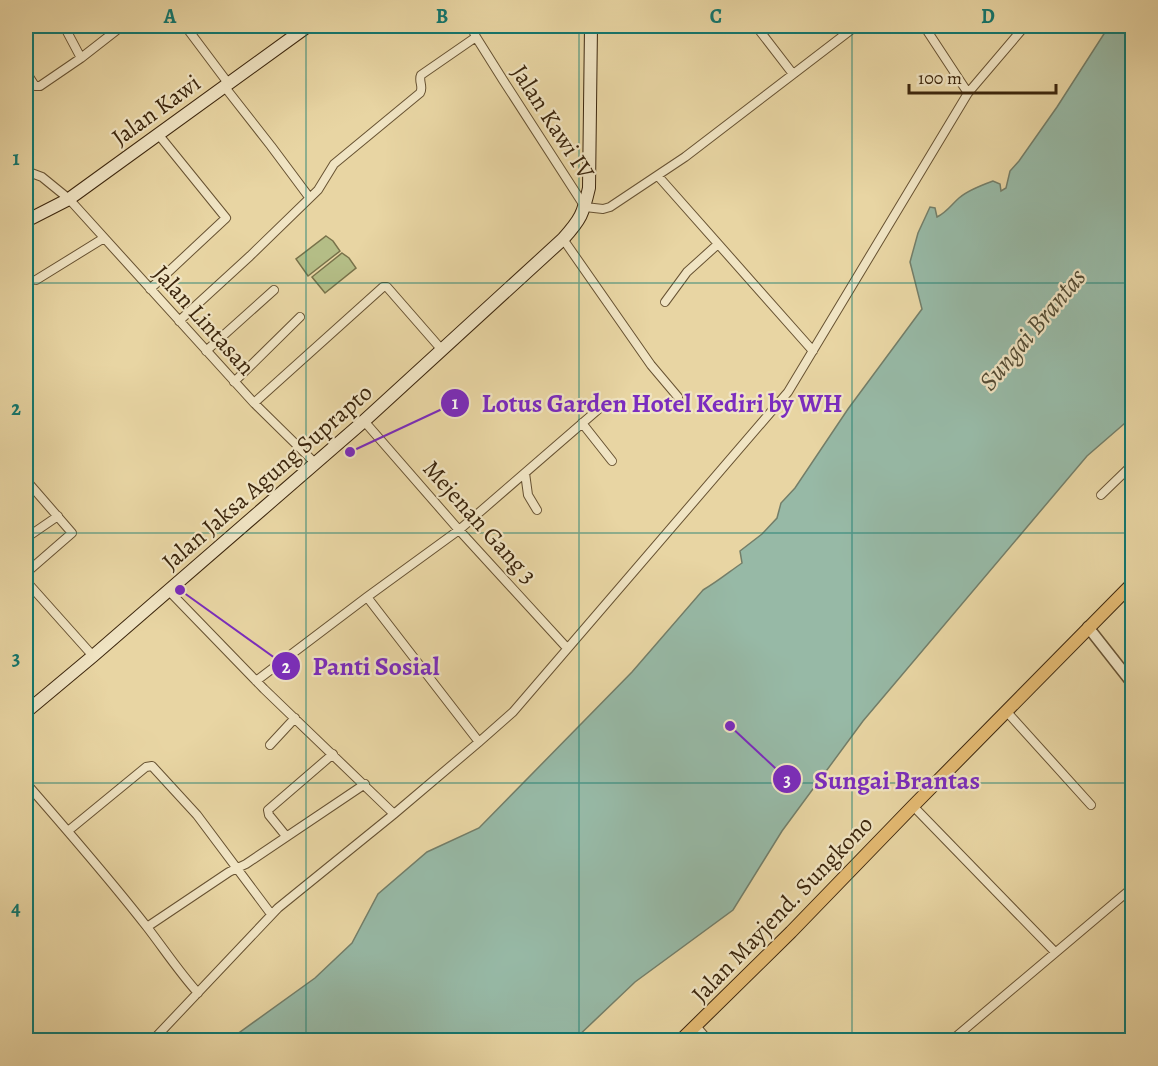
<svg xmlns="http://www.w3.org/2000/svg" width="1158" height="1066" viewBox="0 0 1158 1066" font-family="Alegreya,serif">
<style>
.green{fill:#b4bd86;stroke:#78724a;stroke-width:1.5}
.water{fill:#97b9a6;stroke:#737e69;stroke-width:1.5}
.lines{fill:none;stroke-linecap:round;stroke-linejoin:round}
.minor-casing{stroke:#675232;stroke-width:10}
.tertiary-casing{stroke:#675232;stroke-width:13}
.secondary-casing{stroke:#3c260d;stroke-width:14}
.primary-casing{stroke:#3c260d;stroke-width:14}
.minor{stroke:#f0e4c3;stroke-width:8}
.tertiary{stroke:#f0e4c3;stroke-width:10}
.secondary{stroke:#f0e4c3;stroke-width:12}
.primary{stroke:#e4ba72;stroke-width:12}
.grid{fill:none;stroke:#0f766e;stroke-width:1.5;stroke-opacity:0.55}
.labels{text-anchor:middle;stroke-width:4.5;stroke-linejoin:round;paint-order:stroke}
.street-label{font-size:24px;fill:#3c260d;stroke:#f0e4c3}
.water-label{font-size:26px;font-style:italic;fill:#534b33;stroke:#f0e4c3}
.leader{fill:none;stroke:#7b2cbf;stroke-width:2}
.callout-dot{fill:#7b2cbf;stroke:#f0e4c3;stroke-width:2}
.mark-label{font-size:18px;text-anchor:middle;font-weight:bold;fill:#fff}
.callout-label{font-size:26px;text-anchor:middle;font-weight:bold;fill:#7b2cbf;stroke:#f0e4c3;stroke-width:4.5;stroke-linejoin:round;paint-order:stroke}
.neatline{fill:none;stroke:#0f766e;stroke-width:2}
.grid-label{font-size:20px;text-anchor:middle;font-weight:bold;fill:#0f766e}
</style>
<rect width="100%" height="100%" fill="#e8d5a3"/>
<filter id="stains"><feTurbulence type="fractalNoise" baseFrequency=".00333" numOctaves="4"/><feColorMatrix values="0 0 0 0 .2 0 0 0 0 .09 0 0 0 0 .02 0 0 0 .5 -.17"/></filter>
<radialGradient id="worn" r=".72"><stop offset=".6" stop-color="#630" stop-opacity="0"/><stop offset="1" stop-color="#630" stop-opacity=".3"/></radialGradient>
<!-- green -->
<path class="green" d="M326 236 333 241 340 251 308 276 296 259Z
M342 253 349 258 356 268 325 293 312 277Z"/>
<!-- water -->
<path class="water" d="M1109 26H1132V417L1087 456 863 721 782 831 733 910 635 982 574 1040H229L315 978 352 943 378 894 427 852 479 828 632 672 703 590C717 582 729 572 742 563L740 551 762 534 777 518 781 503 795 488 848 409 922 309 910 262 918 233 930 207 935 208 937 217C947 212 951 205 959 198 968 190 982 185 993 181L1000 184 1001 191 1006 188 1010 171 1019 161 1057 107Z"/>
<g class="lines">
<!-- minor casing -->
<g class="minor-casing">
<path id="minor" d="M64 26 81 58
M471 26 476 37 503 80 585 207 603 209 610 207 685 157 856 26
M756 26 793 74
M924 26 968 93
M189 31 228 83
M26 72 35 86H40L81 58 122 26
M224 86 271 146 309 197
M26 171 42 177 69 199 254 403 315 463
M658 176 813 351
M563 239 651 365 678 397
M36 280 104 238
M150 289 226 218 158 134
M665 302 687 272 718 244
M179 321 250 256 318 190 334 164 420 93C424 87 418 81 421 75L476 37
M206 351 274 290
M234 382 300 317
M254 403 383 287H387L442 350
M364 421 459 530 567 648
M582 423 612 461
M525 473 528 495 537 510
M26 480 72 533 26 573
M1101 495 1132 465
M26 538 58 516
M26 581 93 656
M169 591 264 689 394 814
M367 597 479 742
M256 681 367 597 459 530 601 407
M1007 712 1091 805
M270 745 295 718
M26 783C67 830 109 878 147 927 164 949 179 972 198 993
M913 806 1055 952
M68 831 146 767 152 766 197 815 271 914
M286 836 269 815 268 810 333 754
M147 927 229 872 246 864 365 784
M696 1026 708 1040
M153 1040 278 908 394 814 479 742 513 712 788 392 968 93 1025 26
M952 1040 1132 888"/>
</g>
<!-- tertiary casing -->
<g class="tertiary-casing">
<path id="tertiary" d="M1088 627 1132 683"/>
</g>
<!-- secondary casing -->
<g class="secondary-casing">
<path id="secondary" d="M26 221 69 199 308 26
M26 712 93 656 364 421 563 239C581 219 583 214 589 188L591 26"/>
</g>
<!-- primary casing -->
<g class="primary-casing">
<path id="primary" d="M681 1040 791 932 913 806 1132 584"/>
</g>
<!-- minor -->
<use href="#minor" class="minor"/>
<!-- tertiary -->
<use href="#tertiary" class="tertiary"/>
<!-- secondary -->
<use href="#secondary" class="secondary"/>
<!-- primary -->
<use href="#primary" class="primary"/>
</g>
<!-- grid -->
<path class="grid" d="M306 26V1040M579 26V1040M852 26V1040M26 283H1132M26 533H1132M26 783H1132"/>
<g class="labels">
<!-- street labels -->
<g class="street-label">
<text transform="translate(156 110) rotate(-36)" y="8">Jalan Kawi</text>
<text transform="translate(553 122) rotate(57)" y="8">Jalan Kawi IV</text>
<text transform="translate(204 320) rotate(48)" y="8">Jalan Lintasan</text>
<text transform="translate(267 477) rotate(-41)" y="8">Jalan Jaksa Agung Suprapto</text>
<text transform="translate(480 522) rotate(48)" y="8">Mejenan Gang 3</text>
<text transform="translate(782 909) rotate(-46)" y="8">Jalan Mayjend. Sungkono</text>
</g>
<!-- water labels -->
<g class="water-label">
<text transform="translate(1032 329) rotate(-50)" y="9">Sungai Brantas</text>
</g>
</g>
<!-- callouts -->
<path class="leader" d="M350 452L455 403M180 590L286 666M730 726L787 779"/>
<g class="callout-dot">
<circle cx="350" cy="452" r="6"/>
<circle cx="180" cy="590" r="6"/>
<circle cx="730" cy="726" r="6"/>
<circle cx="455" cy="403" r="15"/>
<circle cx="286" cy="666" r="15"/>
<circle cx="787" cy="779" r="15"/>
</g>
<g class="mark-label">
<text x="455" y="409">1</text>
<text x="286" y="673">2</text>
<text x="787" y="786">3</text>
</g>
<g class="callout-label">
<text x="662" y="412">Lotus Garden Hotel Kediri by WH</text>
<text x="376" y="675">Panti Sosial</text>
<text x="897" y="789">Sungai Brantas</text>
</g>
<!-- margin -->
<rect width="1158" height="1066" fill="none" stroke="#e8d5a3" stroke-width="66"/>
<!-- scale -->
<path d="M909 84v9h147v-9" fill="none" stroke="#3c260d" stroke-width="3"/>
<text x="918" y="84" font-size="18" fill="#3c260d" stroke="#f0e4c3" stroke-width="4.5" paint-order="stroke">100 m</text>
<rect x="33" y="33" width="1092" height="1000" class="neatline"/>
<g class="grid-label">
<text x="170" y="23">A</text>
<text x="442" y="23">B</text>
<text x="716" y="23">C</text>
<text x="988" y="23">D</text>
<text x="16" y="165">1</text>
<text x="16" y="415">2</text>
<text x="16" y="665">3</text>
<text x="16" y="915">4</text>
</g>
<rect width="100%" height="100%" filter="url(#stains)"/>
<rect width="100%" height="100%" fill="url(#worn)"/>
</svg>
